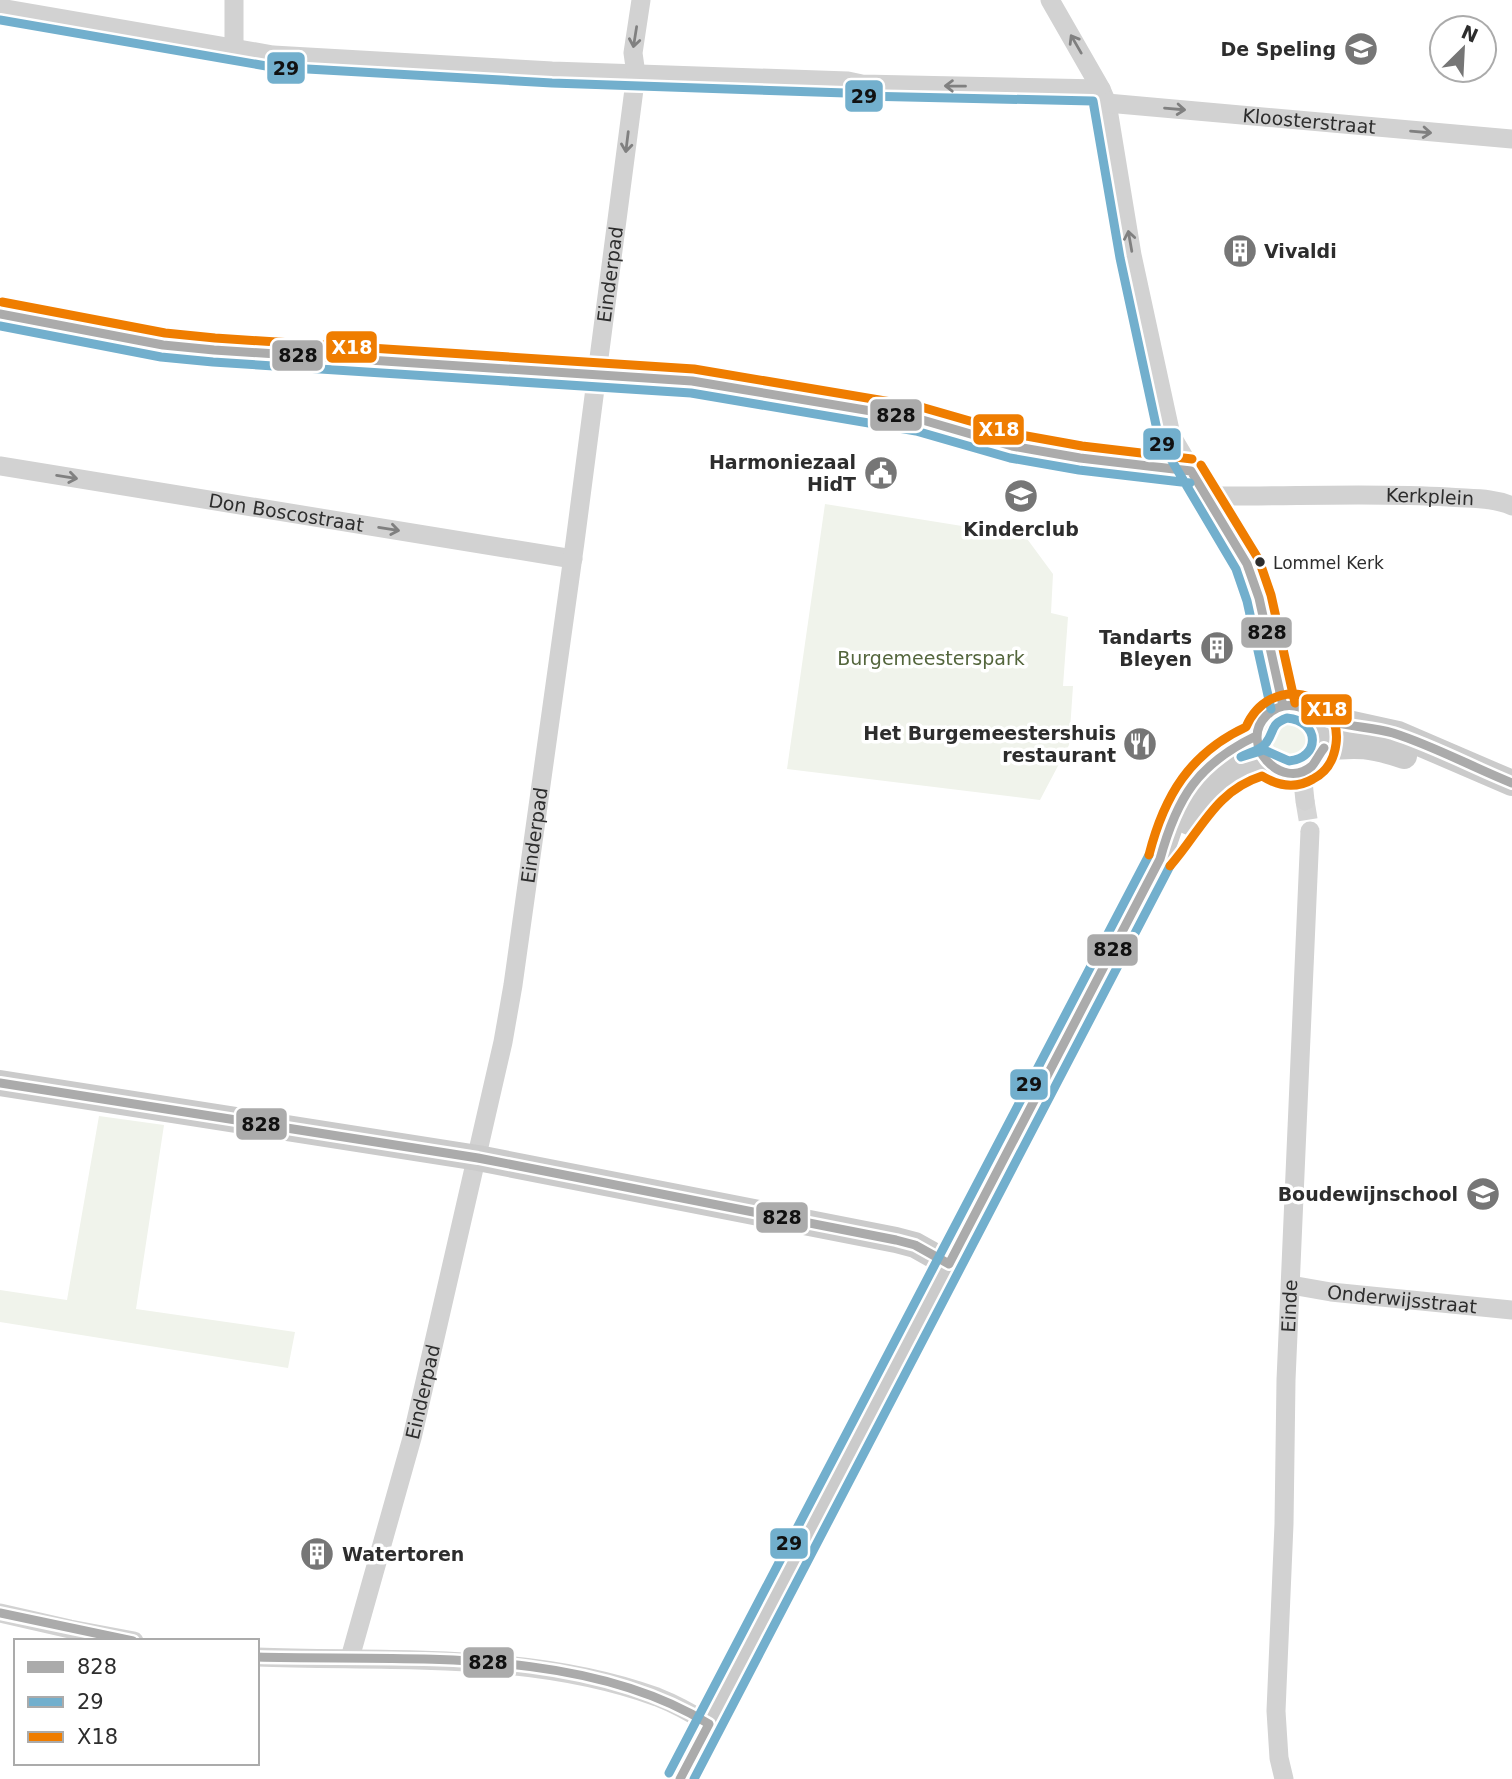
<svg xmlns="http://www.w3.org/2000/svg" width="1512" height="1779" viewBox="0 0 1512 1779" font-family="'DejaVu Sans',sans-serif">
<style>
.green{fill:#f0f3eb}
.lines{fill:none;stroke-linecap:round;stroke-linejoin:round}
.minor-tunnel{stroke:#d5d5d5;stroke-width:19;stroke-dasharray:19 10;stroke-linecap:butt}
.minor{stroke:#d2d2d2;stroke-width:19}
.secondary{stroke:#cbcbcb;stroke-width:26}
.bus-1-casing{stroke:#fff;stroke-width:14}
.bus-2-casing{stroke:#fff;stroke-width:14}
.bus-3-casing{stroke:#fff;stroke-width:14}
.bus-1{stroke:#ababab;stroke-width:9}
.bus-2{stroke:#72afcd;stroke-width:9}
.bus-3{stroke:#ef7d00;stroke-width:9}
.oneway{stroke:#808080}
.bus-dot{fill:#2d2d2d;stroke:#fff;stroke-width:2.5}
.labels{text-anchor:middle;stroke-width:7;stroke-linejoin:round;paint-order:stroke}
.bus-label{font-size:17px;fill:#2d2d2d;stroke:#fff;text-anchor:start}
.poi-label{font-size:19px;font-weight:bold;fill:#2d2d2d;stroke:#fff;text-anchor:end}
.street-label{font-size:19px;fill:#2d2d2d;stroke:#fff}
.park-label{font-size:19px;fill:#54663d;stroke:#fff}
.line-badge{stroke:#fff;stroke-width:2.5}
.badge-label{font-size:19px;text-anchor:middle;font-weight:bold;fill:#fff}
.pale-badge-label{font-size:19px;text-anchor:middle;font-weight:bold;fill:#111}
</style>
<rect width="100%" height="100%" fill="#fff"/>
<!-- green -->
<path class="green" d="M825 504 1025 536 1053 574 1051 613 1068 617 1063 686H1073L1069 745 1040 800 787 769Z
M1272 739a19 19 0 1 1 38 0a19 19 0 1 1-38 0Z
M99 1116 164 1125 136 1309 295 1332 288 1368 0 1322V1290L67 1300Z"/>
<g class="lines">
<!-- minor-tunnel -->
<path class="minor-tunnel" d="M1305 801 1310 831"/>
<!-- minor -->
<g class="minor">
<path d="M1050 0 1101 89 1107 103 1132 255 1171 435 1247 564 1259 598 1283 706"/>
<path d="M0 8 273 55 552 71 848 81 862 84 1101 89"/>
<path d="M234 48V0"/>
<path id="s1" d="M1107 103 1512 139"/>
<path d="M0 314 163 345 214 350 692 381 919 419 1012 446 1080 458 1191 471"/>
<path id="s2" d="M0 466 573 559"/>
<path id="s3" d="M1206 496C1287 497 1368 492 1448 497 1469 499 1493 497 1512 506"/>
<path d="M1302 772 1305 801"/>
<path id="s4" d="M1291 1285 1331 1292 1512 1310"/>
<path d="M0 1613 70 1629 134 1641"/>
<path d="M257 1657C390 1662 530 1651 657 1697 675 1704 693 1714 709 1724"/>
<path id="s5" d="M350 1658 412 1438 503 1042 513 985 575 542 636 74 633 53 641 0"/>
<path id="s6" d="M1284 1779 1279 1758 1276 1711 1284 1524 1286 1380 1310 831"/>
</g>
<!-- secondary -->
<path class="secondary" d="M1256 739a34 34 0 1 1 68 0a34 34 0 1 1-68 0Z
M1316 716 1398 734 1512 783
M1324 748C1357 744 1372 745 1404 756
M1189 822C1207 790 1228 770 1264 762
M0 1083 478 1158 896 1240 915 1245 949 1264
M680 1779 1160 859C1169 820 1191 774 1226 751 1235 745 1246 741 1256 736"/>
<!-- bus-1 casing -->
<g class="bus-1-casing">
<path id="bus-1" d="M0 314 163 345 214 350 692 381 919 419 1012 446 1080 458 1191 471
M1191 471 1247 564 1259 598 1283 706
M1324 748C1320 753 1316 761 1312 766 1282 792 1238 744 1266 716 1274 708 1284 704 1295 706 1307 708 1317 717 1329 721 1350 727 1372 727 1393 733 1434 746 1472 767 1512 783
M0 1083 478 1158 896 1240 915 1245 949 1264 1160 859C1177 797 1198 764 1256 736
M0 1613 133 1641
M257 1657C402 1661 581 1645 709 1724
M680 1779 709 1724"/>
</g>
<!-- bus-2 casing -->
<g class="bus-2-casing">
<path id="bus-2" d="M0 20 272 67 552 83 846 93 862 96 1093 101 1120 258 1159 439 1236 569 1247 601 1271 709
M0 326 161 357 213 362 691 393 916 431 1010 458 1079 470 1190 483
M1287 718C1320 721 1321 758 1289 761L1264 750 1241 757C1248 753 1261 750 1266 743 1275 731 1270 724 1287 718Z
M669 1773 1149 855
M694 1779 1170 866"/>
</g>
<!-- bus-3 casing -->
<g class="bus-3-casing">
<path id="bus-3" d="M2 302 165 333 215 338 694 369 921 407 1015 434 1082 446 1192 459
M1201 465 1259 560 1271 595 1295 703
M1149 855C1164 796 1190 753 1246 727 1269 673 1343 690 1336 744 1334 759 1327 772 1313 779 1296 789 1278 786 1262 776 1215 791 1201 831 1170 866"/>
</g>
<!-- bus-1 -->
<use href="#bus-1" class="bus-1"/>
<!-- bus-2 -->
<use href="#bus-2" class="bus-2"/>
<!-- bus-3 -->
<use href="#bus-3" class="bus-3"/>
</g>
<!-- one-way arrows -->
<defs><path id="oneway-shaft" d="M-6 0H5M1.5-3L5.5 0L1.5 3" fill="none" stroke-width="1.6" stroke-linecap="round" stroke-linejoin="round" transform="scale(1.75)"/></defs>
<g class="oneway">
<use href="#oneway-shaft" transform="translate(635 37) rotate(99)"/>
<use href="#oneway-shaft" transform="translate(1076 44) rotate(-120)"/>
<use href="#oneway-shaft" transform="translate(955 86) rotate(-179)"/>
<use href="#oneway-shaft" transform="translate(1175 109) rotate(5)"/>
<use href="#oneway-shaft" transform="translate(1421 132) rotate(5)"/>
<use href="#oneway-shaft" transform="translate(627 142) rotate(97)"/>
<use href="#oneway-shaft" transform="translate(1130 241) rotate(-100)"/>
<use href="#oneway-shaft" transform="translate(67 477) rotate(9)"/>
<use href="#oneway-shaft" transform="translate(389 529) rotate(9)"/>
</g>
<!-- icons -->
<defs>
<g id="school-disc" transform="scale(1.75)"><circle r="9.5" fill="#767676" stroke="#fff"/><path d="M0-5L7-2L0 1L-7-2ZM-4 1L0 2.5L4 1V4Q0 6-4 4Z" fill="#fff"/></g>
<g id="building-disc" transform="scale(1.75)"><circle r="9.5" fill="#767676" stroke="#fff"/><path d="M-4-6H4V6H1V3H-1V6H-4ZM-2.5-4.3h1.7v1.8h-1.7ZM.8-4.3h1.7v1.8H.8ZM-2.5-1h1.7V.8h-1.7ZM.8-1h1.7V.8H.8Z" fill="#fff"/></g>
<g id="civic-disc" transform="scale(1.75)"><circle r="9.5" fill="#767676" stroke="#fff"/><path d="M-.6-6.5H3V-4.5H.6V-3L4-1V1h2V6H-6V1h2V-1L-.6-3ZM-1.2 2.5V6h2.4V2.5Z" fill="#fff"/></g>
<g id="restaurant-disc" transform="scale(1.75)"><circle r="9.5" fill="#767676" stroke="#fff"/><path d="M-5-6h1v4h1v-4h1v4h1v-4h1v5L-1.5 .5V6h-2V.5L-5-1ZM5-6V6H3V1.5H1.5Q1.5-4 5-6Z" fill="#fff"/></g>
</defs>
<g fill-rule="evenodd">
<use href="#school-disc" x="1361" y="49"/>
<use href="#building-disc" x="1240" y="251"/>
<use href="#civic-disc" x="881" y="473"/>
<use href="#school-disc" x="1021" y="496"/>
<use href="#building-disc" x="1217" y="648"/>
<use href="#restaurant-disc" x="1140" y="744"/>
<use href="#school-disc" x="1483" y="1194"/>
<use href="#building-disc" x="317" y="1554"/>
</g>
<!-- markers -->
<circle class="bus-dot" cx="1260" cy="562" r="6"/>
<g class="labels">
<!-- bus labels -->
<g class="bus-label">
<text x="1273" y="569">Lommel Kerk</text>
</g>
<!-- poi labels -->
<g class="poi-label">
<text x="1336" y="56">De Speling</text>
<text x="1264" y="258" text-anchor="start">Vivaldi</text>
<text x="856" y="469">Harmoniezaal<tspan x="856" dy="22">HidT</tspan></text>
<text x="1021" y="536" text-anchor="middle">Kinderclub</text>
<text x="1192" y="644">Tandarts<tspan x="1192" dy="22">Bleyen</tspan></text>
<text x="1116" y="740">Het Burgemeestershuis<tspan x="1116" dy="22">restaurant</tspan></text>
<text x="1458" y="1201">Boudewijnschool</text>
<text x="342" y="1561" text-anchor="start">Watertoren</text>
</g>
<!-- street labels -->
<g class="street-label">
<text dy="7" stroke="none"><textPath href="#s1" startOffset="203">Kloosterstraat</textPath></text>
<text dy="7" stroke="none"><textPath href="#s5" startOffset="1410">Einderpad</textPath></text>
<text dy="7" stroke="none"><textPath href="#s3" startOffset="224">Kerkplein</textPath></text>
<text dy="7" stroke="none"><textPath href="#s2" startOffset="290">Don Boscostraat</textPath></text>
<text dy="7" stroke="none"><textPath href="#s5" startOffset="844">Einderpad</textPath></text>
<text dy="7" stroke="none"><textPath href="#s4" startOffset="112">Onderwijsstraat</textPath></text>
<text dy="7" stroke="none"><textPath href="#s6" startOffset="474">Einde</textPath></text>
<text dy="7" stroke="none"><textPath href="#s5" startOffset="276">Einderpad</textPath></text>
</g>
<!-- park labels -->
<g class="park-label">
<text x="931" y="665">Burgemeesterspark</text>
</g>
</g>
<g class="line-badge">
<rect x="266" y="51" width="40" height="34" rx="7" fill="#72afcd"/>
<rect x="844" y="79" width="40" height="34" rx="7" fill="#72afcd"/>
<rect x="325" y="330" width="53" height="34" rx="7" fill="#ef7d00"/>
<rect x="271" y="339" width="53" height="33" rx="7" fill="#ababab"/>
<rect x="869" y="398" width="54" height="34" rx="7" fill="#ababab"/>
<rect x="972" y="413" width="53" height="33" rx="7" fill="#ef7d00"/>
<rect x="1142" y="427" width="40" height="34" rx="7" fill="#72afcd"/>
<rect x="1240" y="616" width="53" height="33" rx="7" fill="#ababab"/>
<rect x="1300" y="693" width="53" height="33" rx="7" fill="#ef7d00"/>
<rect x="1086" y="933" width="53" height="34" rx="7" fill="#ababab"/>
<rect x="1009" y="1068" width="40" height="33" rx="7" fill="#72afcd"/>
<rect x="235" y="1107" width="53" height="34" rx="7" fill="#ababab"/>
<rect x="755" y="1201" width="54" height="33" rx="7" fill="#ababab"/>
<rect x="769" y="1527" width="40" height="33" rx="7" fill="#72afcd"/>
<rect x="462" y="1646" width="53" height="33" rx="7" fill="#ababab"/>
</g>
<g class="badge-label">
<text x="352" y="354">X18</text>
<text x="999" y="436">X18</text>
<text x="1327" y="716">X18</text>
</g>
<g class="pale-badge-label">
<text x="286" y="75">29</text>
<text x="864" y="103">29</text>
<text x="298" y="362">828</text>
<text x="896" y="422">828</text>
<text x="1162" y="451">29</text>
<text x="1267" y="639">828</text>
<text x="1113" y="956">828</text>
<text x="1029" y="1091">29</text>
<text x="261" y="1131">828</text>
<text x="782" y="1224">828</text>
<text x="789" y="1550">29</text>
<text x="488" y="1669">828</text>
</g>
<!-- legend -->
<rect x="14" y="1639" width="245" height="126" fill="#ffffff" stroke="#ababab" stroke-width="2"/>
<rect x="28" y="1662" width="35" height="10" fill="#ababab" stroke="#ababab" stroke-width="2"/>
<text x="77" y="1674" font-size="21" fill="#2d2d2d">828</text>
<rect x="28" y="1697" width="35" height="10" fill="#72afcd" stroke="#ababab" stroke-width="2"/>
<text x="77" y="1709" font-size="21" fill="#2d2d2d">29</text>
<rect x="28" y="1732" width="35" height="10" fill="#ef7d00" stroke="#ababab" stroke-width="2"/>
<text x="77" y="1744" font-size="21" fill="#2d2d2d">X18</text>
<!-- north arrow -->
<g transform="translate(1463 49) rotate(24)"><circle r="33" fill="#ffffff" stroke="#ababab" stroke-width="2"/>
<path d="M0-5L12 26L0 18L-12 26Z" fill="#767676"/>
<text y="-10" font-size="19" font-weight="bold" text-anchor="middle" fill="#2d2d2d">N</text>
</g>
</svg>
